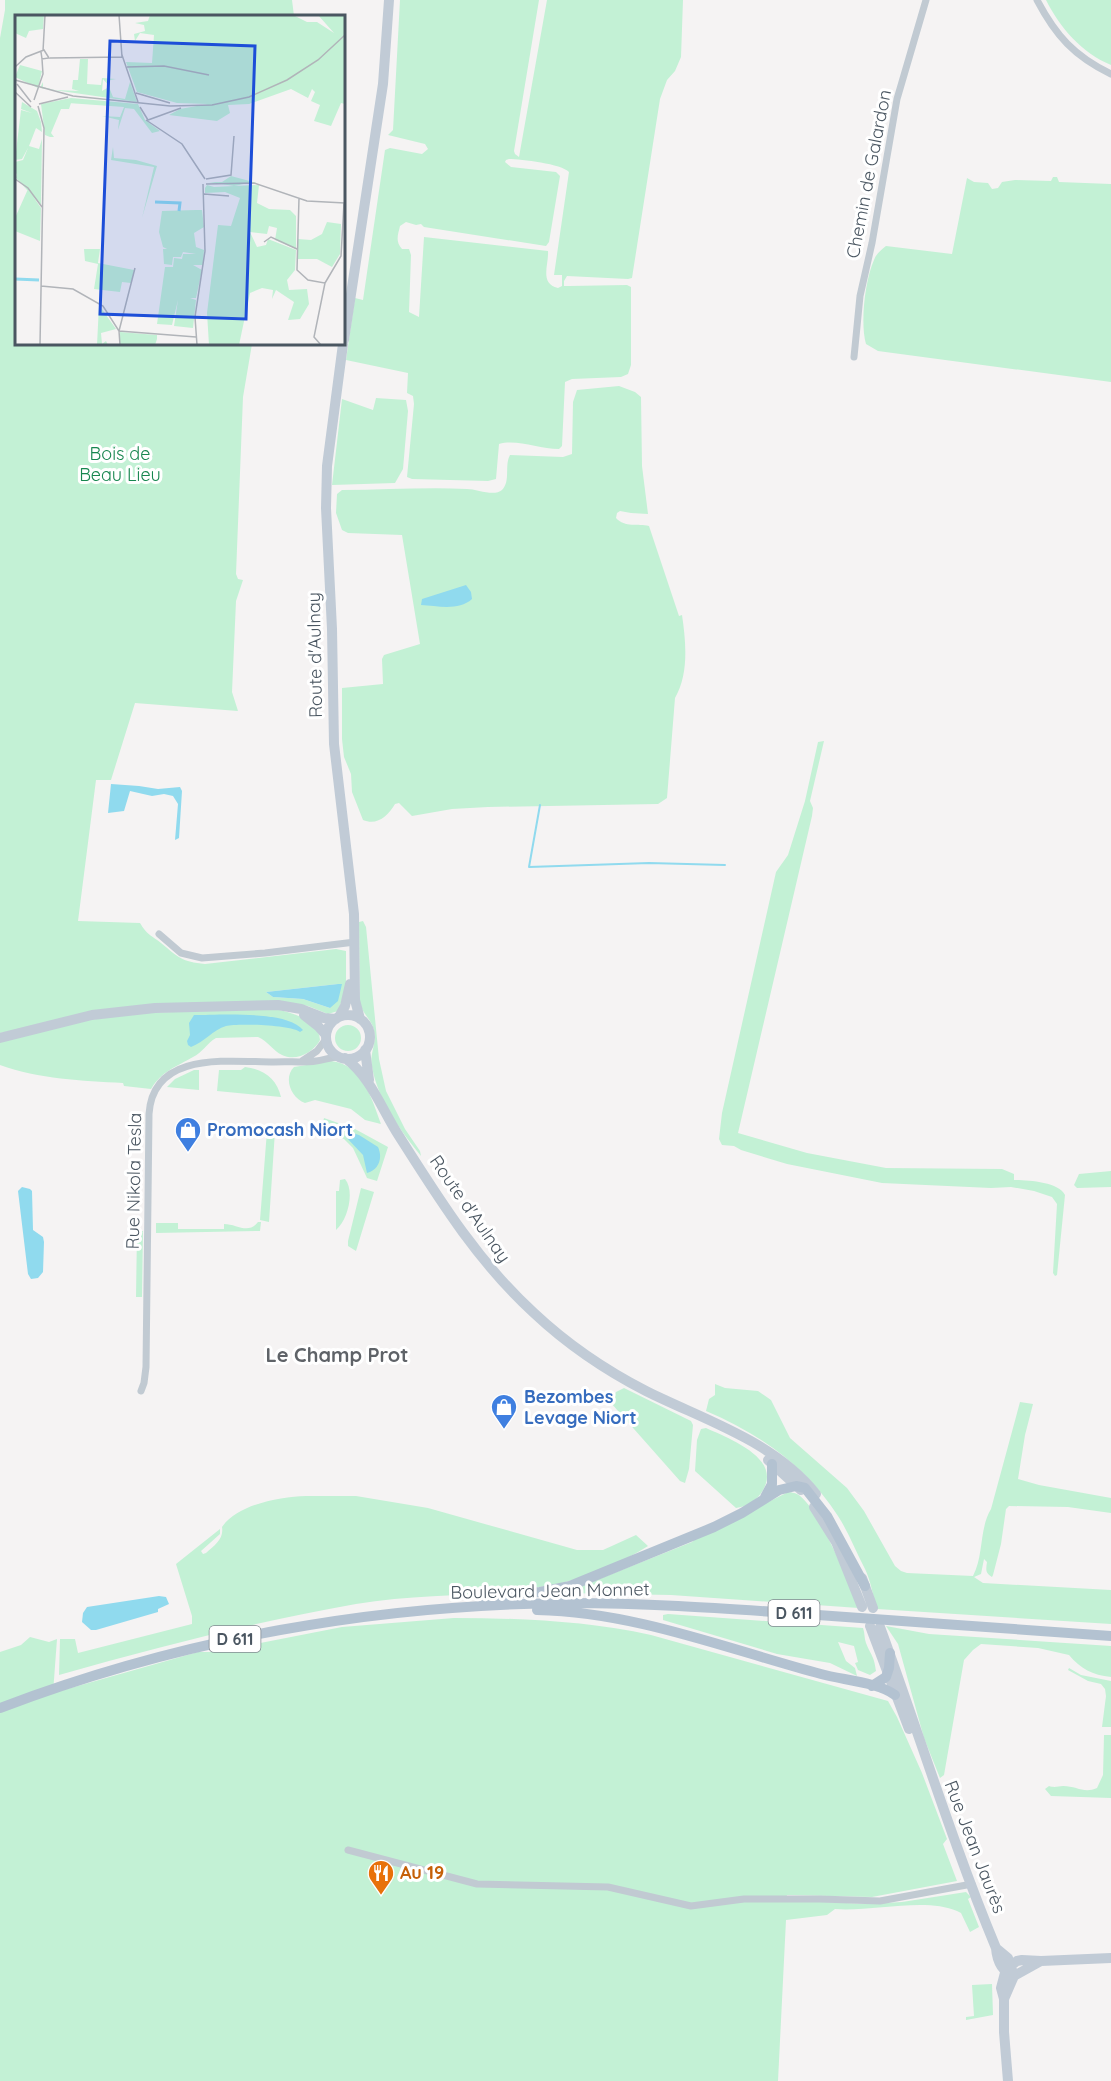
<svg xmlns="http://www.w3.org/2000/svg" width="1111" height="2081" viewBox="0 0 1111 2081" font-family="Quicksand,sans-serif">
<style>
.green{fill:#c3f1d5;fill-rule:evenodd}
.water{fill:#90daee}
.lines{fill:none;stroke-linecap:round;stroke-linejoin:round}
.stream{stroke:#90daee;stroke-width:2}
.street{stroke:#c1cad2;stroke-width:7}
.secondary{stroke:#c1cbd6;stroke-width:10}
.primary{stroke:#b3c2d1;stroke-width:10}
.labels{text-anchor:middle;stroke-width:6;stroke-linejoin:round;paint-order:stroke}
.shield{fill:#fff;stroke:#808990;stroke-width:1.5}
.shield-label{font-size:16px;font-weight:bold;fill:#4a5661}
.street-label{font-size:18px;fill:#4a5661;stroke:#fff}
.park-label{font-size:18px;fill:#17864f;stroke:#fff}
.shop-label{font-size:18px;font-weight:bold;fill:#366cbe;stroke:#fff;text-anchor:start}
.food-label{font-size:18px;font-weight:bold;fill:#c56008;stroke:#fff;text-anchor:start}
.neighbourhood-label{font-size:20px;font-weight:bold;fill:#5f6368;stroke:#fff}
.inset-river{fill:none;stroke:#90daee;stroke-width:3}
.inset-road{fill:none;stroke:#b1b4b9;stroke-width:1.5}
.view{fill:#1d4ed8;fill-opacity:0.15;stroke:#1d4ed8;stroke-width:3}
.inset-edge{fill:none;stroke:#4a5661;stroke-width:3}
</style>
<rect width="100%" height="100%" fill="#f5f3f3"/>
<!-- green -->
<path class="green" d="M5 0H292L294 16H16V344H252L243 397 236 574 238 579 243 580 236 601 232 692 238 711 135 703 111 780H96L78 921 140 923C147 935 151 935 161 943 178 957 182 962 205 964L336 949 346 951V988L338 1011 328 1014 308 1006 279 1001 153 1005 0 1033V38L5 10ZM338 984 330 1008 303 999 273 997 266 992Z
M400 0H539L514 151 515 154 519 157 547 0H683L681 57 675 71 667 80 660 99 632 278 628 279 567 276 564 281V286H569L627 285 631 287V365L628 374 621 377 572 379 565 382 562 446 559 449C539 449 517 439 499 444L496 479 488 481 412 479 407 477 414 404 413 396 407 393 408 373 346 360 355 298 363 300 385 150 390 148 422 154 428 149 425 144 388 135 393 130ZM509 159C521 159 562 164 569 172L554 275H562V286L558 288C539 283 549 265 548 251L424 237 419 317 409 312 411 255 409 249H402C395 241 398 235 400 226L406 222 416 225 421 224 424 227 546 246 549 242 560 176 556 172 511 167 505 162 506 160Z
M1046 0H1111V65C1082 53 1060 28 1046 0Z
M1053 177H1057L1059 182 1111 184V382L878 351 866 344C860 323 865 280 874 260 876 254 881 250 886 246L952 254 967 178 974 182 988 183 992 189 998 188 1002 182 1015 180 1051 181Z
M619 386 635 392 641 397 642 466 648 514 631 513 620 511 617 513 616 518C625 528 638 523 649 526L679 616 682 615C686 642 689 674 675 698L667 798 658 804 488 807 452 809 412 816 399 803 395 804C388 816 377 826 363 820L352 792 351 774 344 757 342 739V688L383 684 382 659 384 655 420 644 402 535 348 533 342 530 336 513 337 494 342 490C384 490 425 487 467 489 477 489 494 497 502 490 511 481 504 466 510 455L563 457 572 454 573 402 577 390Z
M376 398 406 400 408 411 403 469 395 483 332 485 342 399 373 410Z
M824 741 810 801 813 808 812 816 738 1133 807 1153 886 1168 1002 1169 1014 1174V1180C1028 1180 1059 1182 1065 1195L1057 1275 1055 1276 1053 1273 1057 1204 1052 1197 1034 1191 1011 1187 991 1188 882 1183 787 1164 741 1150 734 1146 722 1145 719 1139 722 1113 776 872 788 855 805 801 818 742Z
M363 921 366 927 379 1059 386 1091 405 1129 420 1151 421 1156C400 1130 378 1100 372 1067 369 1054 377 1044 374 1031 372 1019 362 1014 360 1003L359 922Z
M274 1009C291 1012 319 1020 320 1040 314 1052 296 1062 282 1055 273 1051 268 1041 258 1037L216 1038C207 1043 202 1053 193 1057 176 1067 162 1071 151 1089L124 1086 123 1083C82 1081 39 1079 0 1065V1041L82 1021 140 1013Z
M335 1038a13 13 0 1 1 26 0a13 13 0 1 1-26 0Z
M331 1061C362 1064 372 1099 381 1124L365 1120 351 1109 315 1100 305 1103C291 1098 283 1078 294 1067Z
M245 1067C264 1069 277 1079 281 1097L217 1091 219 1070H241Z
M194 1070H199V1090L167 1087 175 1079Z
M324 1118 355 1129 388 1147 377 1181 367 1178 353 1148 344 1139 321 1130Z
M267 1131H275L269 1222 260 1220Z
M1111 1171V1187L1077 1188 1074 1185 1079 1174Z
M345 1179C355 1191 348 1220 336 1230V1191H339L340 1180Z
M361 1188 374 1192 356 1251 348 1246V1241Z
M258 1222H261L260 1231 156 1233V1223H178V1229H224V1224C237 1224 248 1235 258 1222Z
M137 1231H143L142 1297H136Z
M715 1384 725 1388 758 1391 771 1400 790 1438 847 1488 864 1511 895 1566 901 1571 907 1573 973 1576C984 1555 979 1529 991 1509L1020 1402 1033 1404 1025 1435 1018 1479 1039 1485 1111 1498V1513L1068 1507 1009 1506 1006 1509 1001 1544 993 1575 992 1577C985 1573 986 1569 987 1562L984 1559 981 1574 974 1577 983 1583 1111 1590V1624L877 1609C873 1597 871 1581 865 1569 856 1552 849 1533 838 1516 806 1466 760 1434 706 1411L709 1399 715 1395Z
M624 1388 691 1421 693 1425 689 1469 685 1483 680 1481 611 1403 616 1392Z
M706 1428C728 1438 782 1458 763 1490 758 1500 746 1507 736 1508L695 1471 697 1440 701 1429Z
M788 1492C789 1492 796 1493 797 1494 818 1505 849 1584 859 1608L671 1595 564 1593 692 1542 695 1539Z
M306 1496H356L428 1508 577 1550H603L636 1535 648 1546C625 1561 583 1579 556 1584 490 1598 422 1593 356 1604 255 1622 157 1647 59 1675L60 1639H75L78 1653 192 1624V1616L176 1564 220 1529V1534L201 1551 203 1554 206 1553C215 1545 224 1539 222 1527 238 1504 280 1497 306 1496Z
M668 1614 863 1628C865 1633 864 1638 866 1643 871 1656 874 1655 876 1671L870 1675 858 1670 855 1663 858 1662 854 1646 838 1642 846 1661 855 1668 857 1676 830 1663 777 1654 663 1620V1615Z
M454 1618C521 1618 586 1621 651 1635L888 1701 897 1717 922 1773 947 1839 943 1844 957 1881 872 1897 787 1895 786 1900 866 1904 902 1902 966 1892 971 1897 968 1899 979 1927 970 1932 961 1913 957 1911C926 1897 870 1912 835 1909L827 1915 786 1920 778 2081H0V1652L21 1645 30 1637 49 1642 57 1639 53 1693 198 1652H214L342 1627Z
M886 1626 929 1634 1111 1646V1677C1092 1675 1081 1669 1069 1655L1038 1648 981 1644 973 1650 964 1660 944 1775 940 1778 924 1738 898 1644Z
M1069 1668 1081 1675 1111 1681V1727H1102L1106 1696 1105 1689 1101 1684 1088 1681 1068 1670Z
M1104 1735H1111V1798L1051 1796 1045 1789 1049 1786C1055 1788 1058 1786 1063 1786 1077 1786 1084 1794 1097 1788L1103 1775Z
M992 1984 993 2015 966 2020V2017L974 2016 972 1985Z"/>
<!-- water -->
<path class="water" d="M466 585 471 592 472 599C459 611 438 606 421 605L422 599Z
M111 784 139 786 158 789 180 787 182 791 179 838 175 840 178 804 173 796 164 794 152 796 130 791 124 811 108 813Z
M338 984H342L338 1001 330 1008 303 999 273 997 266 992Z
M194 1015C219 1015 287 1010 303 1030L300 1032C292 1025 237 1023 226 1026 213 1030 204 1042 191 1047L188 1045 187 1041 190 1035 189 1023Z
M349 1132 359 1135 378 1147C383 1158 379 1170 367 1173L363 1155 345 1136Z
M22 1187 30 1189 32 1191 33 1230 43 1237 44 1242 43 1272 38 1278 31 1279 28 1274 18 1191Z
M159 1596 166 1597 169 1604 158 1609V1612L96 1630H91L82 1622 83 1613 87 1607Z"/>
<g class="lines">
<!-- stream -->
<path class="stream" d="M540 805 529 867 649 863 725 865"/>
<!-- street -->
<path class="street" d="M1037 0C1056 36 1074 56 1111 74
M854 357 860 296 872 243 897 99 926 0
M159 934 181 953 202 958 265 953 355 942
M302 1061 317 1051 326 1039
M141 1391 144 1383 146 1367 149 1114C153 1050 230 1062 274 1062 288 1061 303 1063 316 1061 324 1060 331 1057 339 1057
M348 1850 477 1884 608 1887 691 1906 744 1899H820L880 1901 972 1884"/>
<!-- secondary -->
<path class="secondary" d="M344 340 383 84 389 0
M343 344 327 466 326 508 332 629 334 744 354 914 355 1000 360 1019
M304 1015 318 1026 326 1035
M326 1037a22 22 0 1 1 44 0a22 22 0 1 1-44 0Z
M339 1017 345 1006 350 984
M0 1038 92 1015 155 1008 278 1005 301 1009 324 1018 336 1019
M365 1050 369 1080
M345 1058C371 1077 382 1110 399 1136 439 1199 478 1262 534 1313 567 1344 605 1370 646 1391 704 1420 774 1441 816 1494
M768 1460 801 1490
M814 1507 836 1542 862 1607
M862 1578 873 1608
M870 1626 909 1729
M880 1627C919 1733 952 1842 996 1948 997 1961 1001 1971 1014 1976
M996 1948 1008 1958 1014 1976 1004 1999
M1014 1976 1041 1961
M1008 2081 1004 2032V1999L1001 1988 1006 1969 1017 1961 1022 1960 1041 1961 1111 1958"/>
<!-- primary -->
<path class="primary" d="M765 1497 772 1484V1464
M486 1600 490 1596 540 1592 570 1586 714 1527 742 1513 779 1490 796 1486 805 1488 827 1516 865 1586
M537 1610C635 1612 727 1649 821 1674 842 1680 878 1682 895 1695
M872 1686 886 1677 889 1668 890 1653
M0 1708C181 1639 376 1604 570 1603 643 1603 716 1608 790 1613 897 1620 1004 1629 1111 1636"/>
</g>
<!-- icons -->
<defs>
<g id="shop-pin" transform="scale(1.35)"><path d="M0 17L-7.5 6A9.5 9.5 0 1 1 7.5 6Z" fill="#3f7fe0" stroke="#fff"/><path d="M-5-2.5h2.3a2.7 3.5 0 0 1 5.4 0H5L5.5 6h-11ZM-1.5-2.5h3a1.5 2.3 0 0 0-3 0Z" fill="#fff"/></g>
<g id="restaurant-pin" transform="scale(1.35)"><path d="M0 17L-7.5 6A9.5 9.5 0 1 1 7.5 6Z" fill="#e8710a" stroke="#fff"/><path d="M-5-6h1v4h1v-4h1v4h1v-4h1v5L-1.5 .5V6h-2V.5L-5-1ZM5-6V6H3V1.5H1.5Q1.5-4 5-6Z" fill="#fff"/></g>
</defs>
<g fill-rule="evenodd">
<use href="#shop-pin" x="188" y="1130"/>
<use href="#shop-pin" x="504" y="1407"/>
<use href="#restaurant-pin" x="381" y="1873"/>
</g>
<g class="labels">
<!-- shield labels -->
<g class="shield">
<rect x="768.5" y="1600" width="51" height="26" rx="4.5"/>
<rect x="209.5" y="1626" width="51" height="26" rx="4.5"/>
</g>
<g class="shield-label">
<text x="794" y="1619">D 611</text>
<text x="235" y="1645">D 611</text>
</g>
<!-- street labels -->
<g class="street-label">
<text transform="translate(869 174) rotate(-79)" y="6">Chemin de Galardon</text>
<text transform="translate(315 655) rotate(-91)" y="6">Route d'Aulnay</text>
<text transform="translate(134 1181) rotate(-89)" y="6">Rue Nikola Tesla</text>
<text transform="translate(470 1209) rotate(55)" y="6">Route d'Aulnay</text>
<text transform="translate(550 1591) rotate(-1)" y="6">Boulevard Jean Monnet</text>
<text transform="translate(975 1847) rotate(69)" y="6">Rue Jean Jaurès</text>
</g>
<!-- park labels -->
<g class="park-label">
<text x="120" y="460">Bois de<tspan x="120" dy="21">Beau Lieu</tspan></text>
</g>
<!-- shop labels -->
<g class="shop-label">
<text x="207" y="1136">Promocash Niort</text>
<text x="524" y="1403">Bezombes<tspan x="524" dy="21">Levage Niort</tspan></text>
</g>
<!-- food labels -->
<g class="food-label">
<text x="400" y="1879">Au 19</text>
</g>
<!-- neighbourhood labels -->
<g class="neighbourhood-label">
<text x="337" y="1362">Le Champ Prot</text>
</g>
</g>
<!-- overview -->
<g transform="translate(15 15)">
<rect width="330" height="330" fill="#f5f3f3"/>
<path d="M0 0H29L28 14 14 16 11 23 0 18ZM135 0H278L292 7H302L319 18 303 0H330V89L326 88 316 111 299 106 305 90 296 86 300 77 297 74 293 83 276 74 234 89 213 90 215 98 202 106 154 100 165 94 193 89 162 88 122 77 111 47 137 48 139 20 125 18 120 26 119 19 130 16 129 10 120 8 133 6ZM65 44H73L72 69 86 70 87 63 101 64 95 65 94 71 88 64 87 76 94 72 98 82 110 84 115 67 122 87 25 73 28 67V72L40 75 64 76 57 74 58 65H63ZM5 50 27 56 23 73 0 62ZM56 83 123 89 130 105 145 116 137 118 119 94 110 93 103 115 104 105 87 101 105 102 109 92 39 87 56 88 54 94H46L36 118 39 122H35L30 120 26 89ZM7 87 22 96 26 107 27 117 21 113 14 131 24 134 27 124 26 190 1 163 2 158 0 161V147L8 145 13 133 7 144 0 145 6 95 17 98 6 94ZM98 132 99 143 121 145 142 151 127 203 139 152 96 145ZM216 161 242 168H234L219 171 244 170 242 188 254 194 275 195 281 201V234L260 225 262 213 254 211 252 219 235 217 242 232 251 230 253 224 281 235 280 255 272 265 274 275 292 274 294 289 285 304 273 305 279 287 261 275 257 284 258 275 247 273 235 278 224 330H194L192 298 203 210 216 211 225 183 210 177 190 178V173L192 170 199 172 219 171 194 167H207ZM13 174 26 193 25 226 0 216V203ZM181 195H187L189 212 179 218 181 232 189 235 188 250H178L187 255 181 283H175L181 285 178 313 159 311 163 285 157 310 142 309 150 252H158L159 243 167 244 168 239H181L168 237 166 242H158L157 250 149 249 148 234H152L148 232 144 217 147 196ZM312 207 326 209 325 239 317 252 302 244H282L283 224 296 225 307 219ZM69 234H85L83 248 119 255 116 268 107 267 105 277 79 274 83 249 70 246ZM84 290 101 314 86 318 87 329 91 326 93 330H82ZM105 317 142 320V324L140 330H105Z" fill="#c3f1d5"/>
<path class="inset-river" d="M140 187 165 188 164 196M0 264 24 265"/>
<path class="inset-road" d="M28 36 30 0M107 40 123 87M35 43 107 42 104 0M0 52 11 42 29 35 34 43 27 44 26 37M112 52 149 51 194 60M0 65 58 81 155 91 197 90 234 82 272 65 303 45 330 20M2 69 16 87M0 77 16 92M121 78 155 88M19 85 28 59 27 44M24 89 53 82M23 91 29 113 25 330M125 92 133 105 166 93M131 105 167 129 190 164M0 164 13 173 27 192M191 164 216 160 219 121M191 169 239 168 292 186 330 188M189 179 214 181M284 183 282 255 293 265 310 268 299 322 306 330M249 227 256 222 282 234M310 268 326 241 329 188M26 271 58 274 88 291 104 316 105 330M104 316 181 322M104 316 120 253M182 330 180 302 190 236 188 169"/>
<path class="view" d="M95 26 240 31 231 304 85 299Z"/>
<rect width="330" height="330" class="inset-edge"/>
</g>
</svg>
